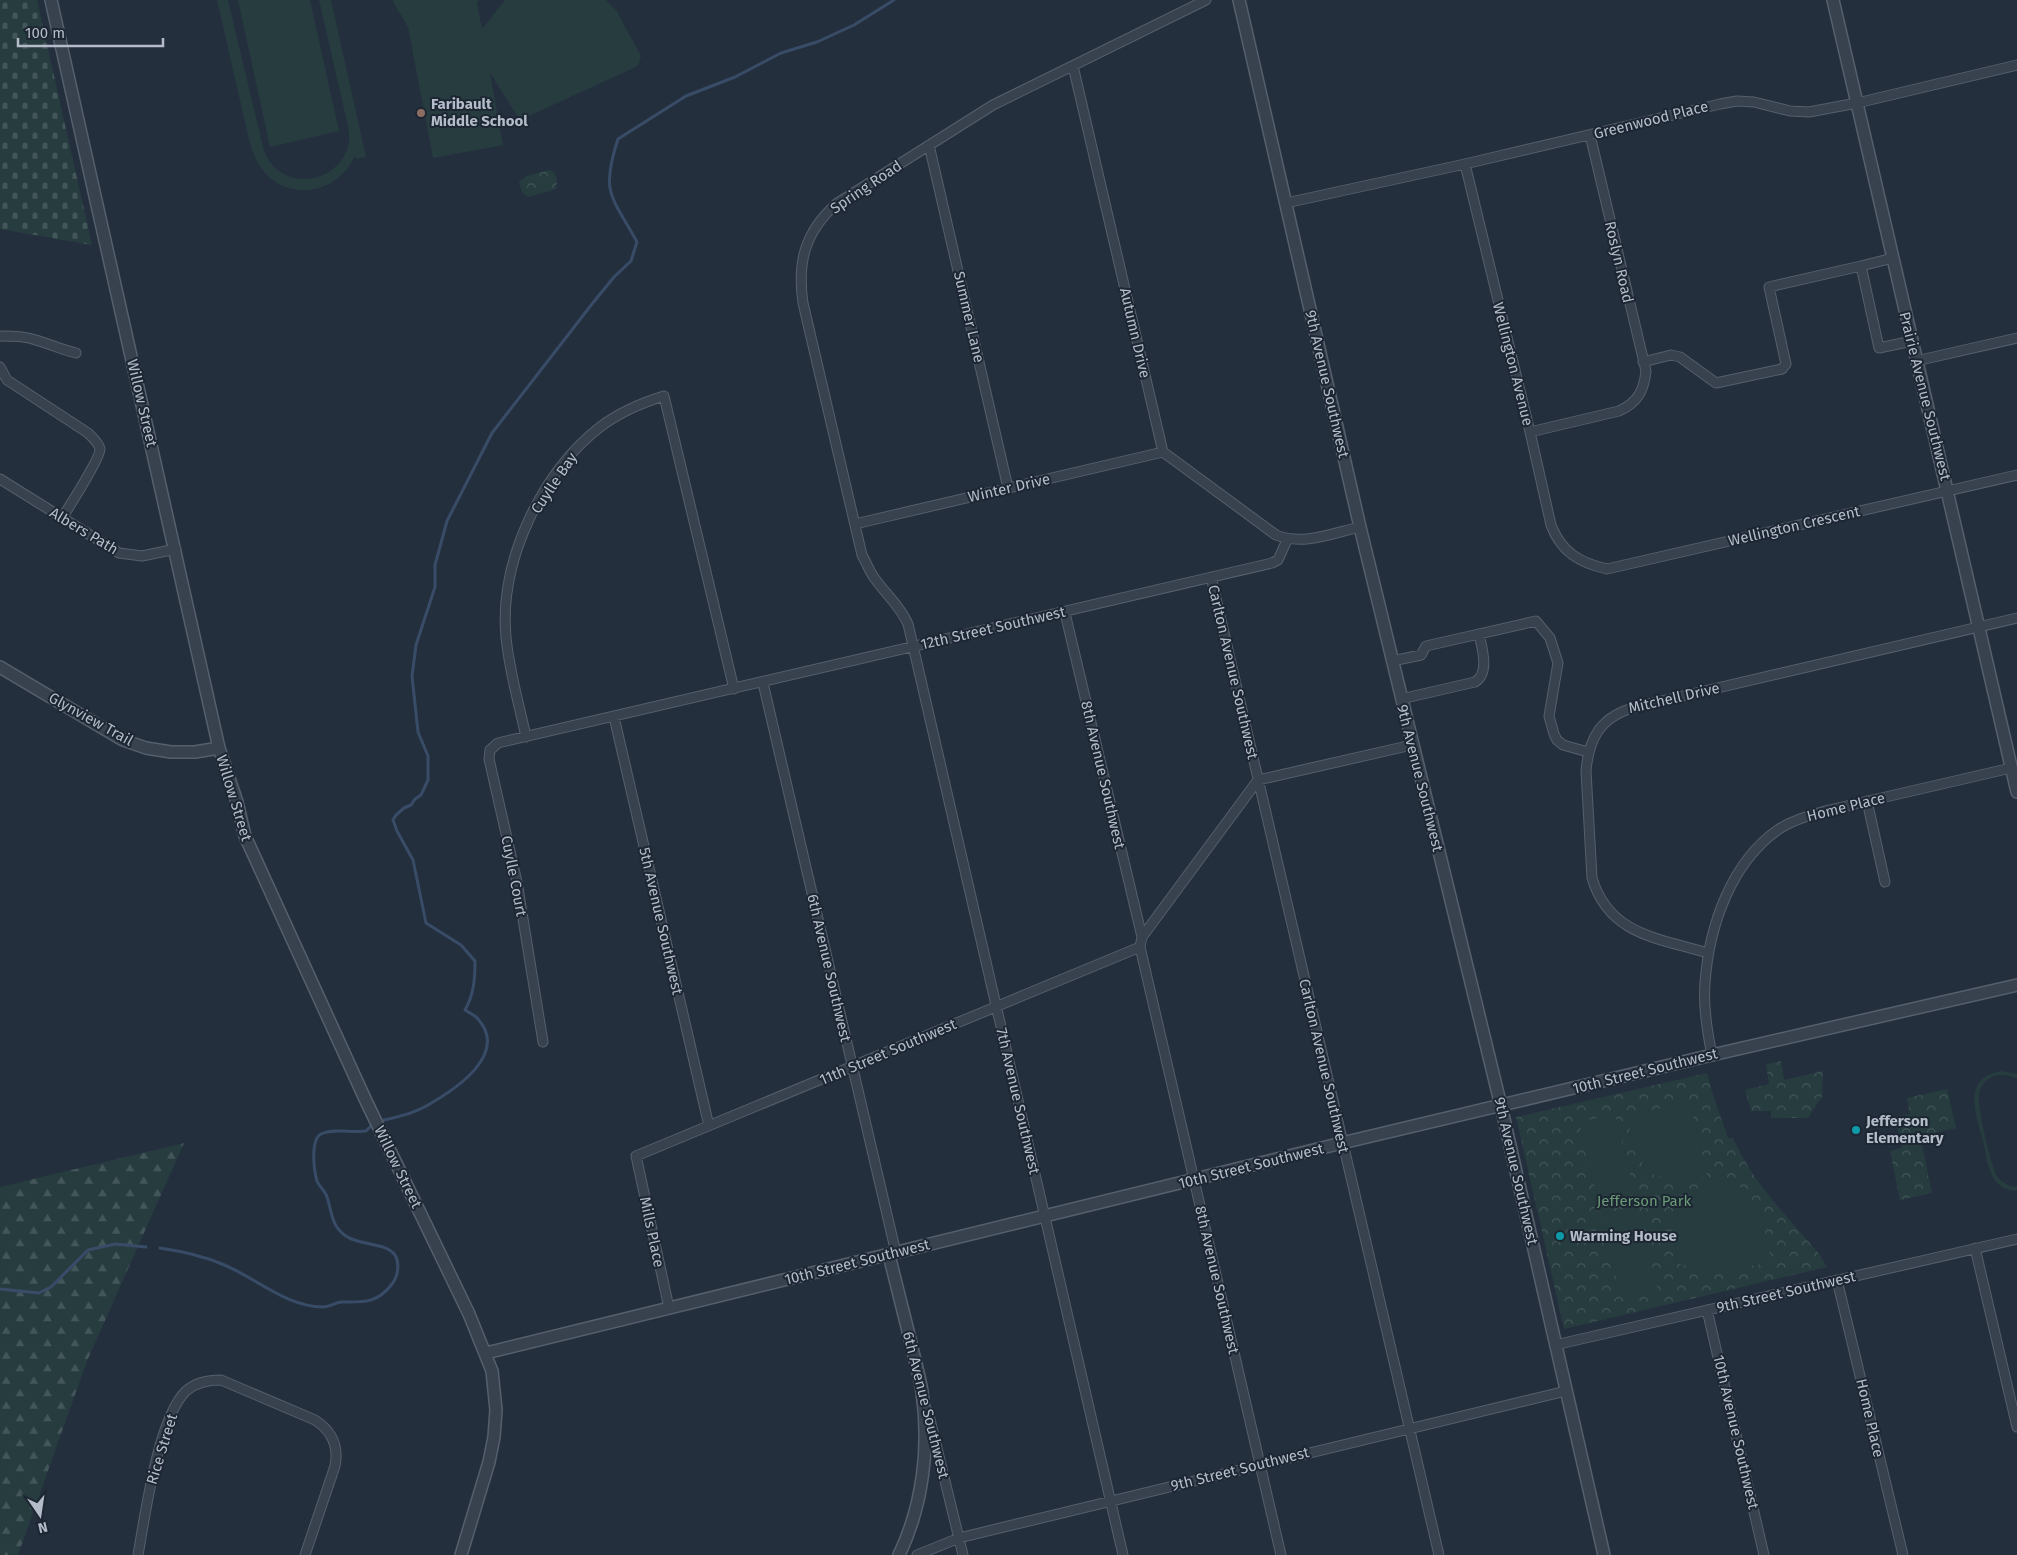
<svg xmlns="http://www.w3.org/2000/svg" width="2017" height="1555" viewBox="0 0 2017 1555" font-family="'Fira Sans',sans-serif">
<style>
.forest{fill:url(#forest-firs)}
.cemetery{fill:url(#cemetery-stones)}
.park{fill:url(#park-crowns)}
.pitch{fill:#263c3f}
.lines{fill:none;stroke-linecap:round;stroke-linejoin:round}
.stream{stroke:#394c67;stroke-width:3}
.minor-casing{stroke:#565f6c;stroke-width:11}
.tertiary-casing{stroke:#565f6c;stroke-width:14}
.minor{stroke:#38414e;stroke-width:9}
.tertiary{stroke:#38414e;stroke-width:11}
.education-dot{fill:#8d6e63;stroke:#1d2633;stroke-width:2}
.culture-dot{fill:#0f9aa8;stroke:#1d2633;stroke-width:2}
.labels{text-anchor:middle;stroke-width:4;stroke-linejoin:round;paint-order:stroke}
.poi-label{font-size:15px;font-weight:bold;fill:#b4bcc9;stroke:#1d2633;text-anchor:start}
.street-label{font-size:15px;fill:#b4bcc9;stroke:#1d2633}
.park-label{font-size:15px;fill:#6b9a76;stroke:#1d2633}
</style>
<defs>
<pattern id="forest-firs" width="22" height="20" patternUnits="userSpaceOnUse" patternTransform="scale(1.25)"><rect width="22" height="20" fill="#263c3f"/><path d="M5 1l3.5 6h-7zM16 11l3.5 6h-7z" fill="#435659"/></pattern>
<pattern id="cemetery-stones" width="16" height="16" patternUnits="userSpaceOnUse" patternTransform="scale(1.25)"><rect width="16" height="16" fill="#263c3f"/><path d="M2 7V4a2 2 0 0 1 4 0v3zM10 15v-3a2 2 0 0 1 4 0v3z" fill="#435659"/></pattern>
<pattern id="park-crowns" width="20" height="18" patternUnits="userSpaceOnUse" patternTransform="scale(1.25)"><rect width="20" height="18" fill="#263c3f"/><path d="M2 6a3 3 0 1 1 6 0M12 15a3 3 0 1 1 6 0" fill="none" stroke="#435659"/></pattern>
</defs>
<rect width="100%" height="100%" fill="#242f3e"/>
<!-- forest -->
<path class="forest" d="M184 1143 87 1361 18 1555H0V1187Z"/>
<!-- cemetery -->
<path class="cemetery" d="M0 0H37L92 245 0 229Z"/>
<!-- park -->
<path class="park" d="M549 170 555 173 557 181 556 189 528 197 522 192 519 182 527 176Z
M1781 1061 1784 1080 1823 1071 1822 1097 1808 1118H1771V1111H1751L1745 1090 1769 1084 1766 1064Z
M1707 1073 1712 1092 1728 1138H1733C1754 1185 1787 1216 1820 1255L1827 1267 1564 1329 1516 1117Z
M1947 1089 1956 1128 1920 1136 1932 1193 1900 1200 1890 1151 1902 1148 1895 1117 1910 1114 1907 1098Z"/>
<!-- pitch -->
<path class="pitch" d="M217 0H228L264 151C267 157 270 163 275 168 301 191 343 176 349 142 350 135 348 128 347 122L319 0H331L366 157 356 159 355 156C340 190 295 203 267 175 258 166 254 155 250 144Z
M238 0H310L339 131 270 147Z
M392 0H479L477 3 482 29 505 0H606L616 10 641 56 638 66 520 120 490 73 503 145 433 158 408 27Z
M2001 1071 2017 1074V1079C2010 1075 2002 1074 1994 1076 1987 1079 1981 1085 1979 1093 1976 1103 1991 1166 1997 1176 2002 1183 2009 1186 2017 1187V1191C2008 1191 1999 1187 1994 1179 1987 1168 1986 1153 1983 1141 1976 1115 1961 1078 2001 1071Z
M1684 1103 1691 1107 1707 1176 1678 1182 1648 1173 1634 1147 1626 1116Z
M1611 1115 1616 1118 1633 1187 1630 1194 1602 1200 1597 1196 1580 1126 1584 1121Z
M1733 1179 1760 1210 1770 1256 1767 1263 1711 1274 1677 1263 1674 1219 1699 1187Z
M1633 1207 1639 1210 1657 1287 1653 1294 1626 1300 1621 1297 1602 1220 1606 1213Z"/>
<g class="lines">
<!-- stream -->
<path class="stream" d="M384 1120C398 1117 415 1113 428 1105 456 1089 509 1054 478 1019 475 1015 469 1013 465 1010 474 994 475 979 475 961L461 945 426 923 413 860 397 831 393 820 396 815 404 808 411 805 415 799 421 795 428 780V756L418 732 412 676 416 645 435 587V565L447 521 492 433 592 304 614 277 631 261 637 242C612 196 600 194 618 139L686 96 735 77 781 53 817 42 854 25 894 0
M160 1248C180 1251 203 1256 222 1264 255 1277 286 1307 323 1307 329 1307 335 1303 341 1302 363 1302 377 1304 392 1284 398 1277 400 1263 395 1255 385 1242 360 1246 346 1236 331 1226 332 1212 327 1197 325 1191 319 1186 317 1181 314 1171 310 1140 321 1134 334 1128 351 1133 366 1131L372 1125
M0 1289 39 1293 51 1287 88 1250 115 1244 146 1247"/>
<!-- minor casing -->
<g class="minor-casing">
<path id="minor" d="M1073 66 1163 452 1276 535C1303 546 1333 533 1360 527
M929 145 1008 488
M1465 164 1530 432 1551 525C1561 552 1580 563 1607 569L2017 475
M1286 203 1465 164 1720 104 1737 101 1754 102 1790 111 1809 112 1857 103 2017 65
M1861 266 1893 258
M0 336C13 336 26 336 39 341 52 345 63 350 76 353
M1916 361 2017 338
M1643 362 1671 355 1680 357 1716 383 1782 369 1786 364 1769 287 1861 266 1879 348 1912 341
M0 367 7 380 88 433C92 437 99 443 100 449 100 458 69 507 62 518
M1530 432 1619 411C1637 403 1644 391 1646 371L1590 135
M0 479 119 553 142 556 176 549
M855 524 1163 452
M1211 577 1439 1555
M1065 613 1142 937 1140 947 1281 1555
M1392 661 1421 655 1426 646 1536 621 1550 638 1558 663 1549 716 1554 734 1557 740 1563 745 1588 752
M763 683 896 1253
M1401 699 1475 682C1490 673 1482 648 1479 634
M614 717 709 1126
M526 737C519 704 509 670 506 637 499 562 541 473 600 427 620 412 641 403 664 396L734 689
M1867 801 1885 882
M1142 937 1258 780 1412 745
M1708 953C1658 938 1609 935 1592 878L1586 771C1589 736 1602 716 1636 707L2017 618
M543 1042 517 882 489 759 490 750 498 743 1272 563 1278 560 1287 540
M1712 1055C1707 1031 1703 1007 1705 983 1709 926 1731 862 1779 829 1793 820 1810 815 1825 811L2011 768
M1975 1248 2017 1427
M1837 1280 1903 1555
M669 1308 636 1156 1140 947
M1707 1310 1764 1555
M1555 1345 2017 1239
M928 1411 963 1555
M138 1555C145 1516 158 1418 186 1391 196 1382 208 1380 221 1380L315 1420C332 1431 339 1446 335 1466L305 1555
M917 1555 959 1538 1566 1391
M1123 1555 908 624C899 604 885 594 873 576 869 570 866 562 862 555L803 303C797 262 805 232 836 204L993 105 1206 0"/>
</g>
<!-- tertiary casing -->
<g class="tertiary-casing">
<path id="tertiary" d="M51 0 219 748 237 802 245 836 366 1101 469 1314 492 1371 496 1410 494 1437 489 1462 461 1555
M1239 0 1360 527 1501 1106 1604 1555
M1833 0 2017 792
M0 667 123 740 146 748 171 752H195L219 748
M889 1255C897 1286 904 1316 912 1347 915 1362 920 1377 922 1392 930 1446 923 1505 899 1555
M486 1353 1342 1143 1712 1055 2017 985"/>
</g>
<!-- minor -->
<use href="#minor" class="minor"/>
<!-- tertiary -->
<use href="#tertiary" class="tertiary"/>
</g>
<!-- markers -->
<circle class="education-dot" cx="421" cy="113" r="5"/>
<g class="culture-dot">
<circle cx="1856" cy="1130" r="5"/>
<circle cx="1560" cy="1236" r="5"/>
</g>
<g class="labels">
<!-- poi labels -->
<g class="poi-label">
<text x="431" y="109">Faribault<tspan x="431" dy="17">Middle School</tspan></text>
<text x="1866" y="1126">Jefferson<tspan x="1866" dy="17">Elementary</tspan></text>
<text x="1570" y="1241">Warming House</text>
</g>
<!-- street labels -->
<g class="street-label">
<text transform="translate(1651 120) rotate(-14)" y="5">Greenwood Place</text>
<text transform="translate(866 187) rotate(-34)" y="5">Spring Road</text>
<text transform="translate(1619 262) rotate(77)" y="5">Roslyn Road</text>
<text transform="translate(969 317) rotate(77)" y="5">Summer Lane</text>
<text transform="translate(1135 333) rotate(77)" y="5">Autumn Drive</text>
<text transform="translate(1513 364) rotate(76)" y="5">Wellington Avenue</text>
<text transform="translate(1327 384) rotate(77)" y="5">9th Avenue Southwest</text>
<text transform="translate(1925 396) rotate(76)" y="5">Prairie Avenue Southwest</text>
<text transform="translate(142 403) rotate(77)" y="5">Willow Street</text>
<text transform="translate(554 483) rotate(-56)" y="5">Cuylle Bay</text>
<text transform="translate(1009 488) rotate(-13)" y="5">Winter Drive</text>
<text transform="translate(1794 526) rotate(-13)" y="5">Wellington Crescent</text>
<text transform="translate(84 531) rotate(31)" y="5">Albers Path</text>
<text transform="translate(993 628) rotate(-13)" y="5">12th Street Southwest</text>
<text transform="translate(1233 672) rotate(77)" y="5">Carlton Avenue Southwest</text>
<text transform="translate(1674 698) rotate(-13)" y="5">Mitchell Drive</text>
<text transform="translate(91 719) rotate(29)" y="5">Glynview Trail</text>
<text transform="translate(1103 775) rotate(77)" y="5">8th Avenue Southwest</text>
<text transform="translate(1420 778) rotate(76)" y="5">9th Avenue Southwest</text>
<text transform="translate(234 798) rotate(73)" y="5">Willow Street</text>
<text transform="translate(1846 807) rotate(-14)" y="5">Home Place</text>
<text transform="translate(514 876) rotate(79)" y="5">Cuylle Court</text>
<text transform="translate(661 921) rotate(77)" y="5">5th Avenue Southwest</text>
<text transform="translate(829 968) rotate(77)" y="5">6th Avenue Southwest</text>
<text transform="translate(888 1052) rotate(-23)" y="5">11th Street Southwest</text>
<text transform="translate(1324 1066) rotate(77)" y="5">Carlton Avenue Southwest</text>
<text transform="translate(1645 1071) rotate(-14)" y="5">10th Street Southwest</text>
<text transform="translate(1018 1101) rotate(77)" y="5">7th Avenue Southwest</text>
<text transform="translate(1251 1166) rotate(-14)" y="5">10th Street Southwest</text>
<text transform="translate(398 1167) rotate(64)" y="5">Willow Street</text>
<text transform="translate(1516 1171) rotate(77)" y="5">9th Avenue Southwest</text>
<text transform="translate(652 1232) rotate(78)" y="5">Mills Place</text>
<text transform="translate(857 1262) rotate(-14)" y="5">10th Street Southwest</text>
<text transform="translate(1217 1280) rotate(77)" y="5">8th Avenue Southwest</text>
<text transform="translate(1786 1292) rotate(-13)" y="5">9th Street Southwest</text>
<text transform="translate(926 1405) rotate(76)" y="5">6th Avenue Southwest</text>
<text transform="translate(1870 1418) rotate(77)" y="5">Home Place</text>
<text transform="translate(1736 1432) rotate(77)" y="5">10th Avenue Southwest</text>
<text transform="translate(162 1449) rotate(-73)" y="5">Rice Street</text>
<text transform="translate(1240 1469) rotate(-14)" y="5">9th Street Southwest</text>
</g>
<!-- park labels -->
<g class="park-label">
<text x="1644" y="1206">Jefferson Park</text>
</g>
</g>
<!-- north arrow -->
<g transform="translate(40 1515) rotate(167)" stroke="#1d2633" stroke-width="4" paint-order="stroke">
<path d="M0-4L9 19L0 12L-9 19Z" fill="#b4bcc9"/>
<text y="-8" font-size="14" font-weight="bold" text-anchor="middle" fill="#b4bcc9">N</text>
</g>
<!-- scale -->
<path d="M18 38v8h145v-8" fill="none" stroke="#b4bcc9" stroke-width="2.5"/>
<text x="25" y="38" font-size="15" fill="#b4bcc9" stroke="#1d2633" stroke-width="4" paint-order="stroke">100 m</text>
</svg>
